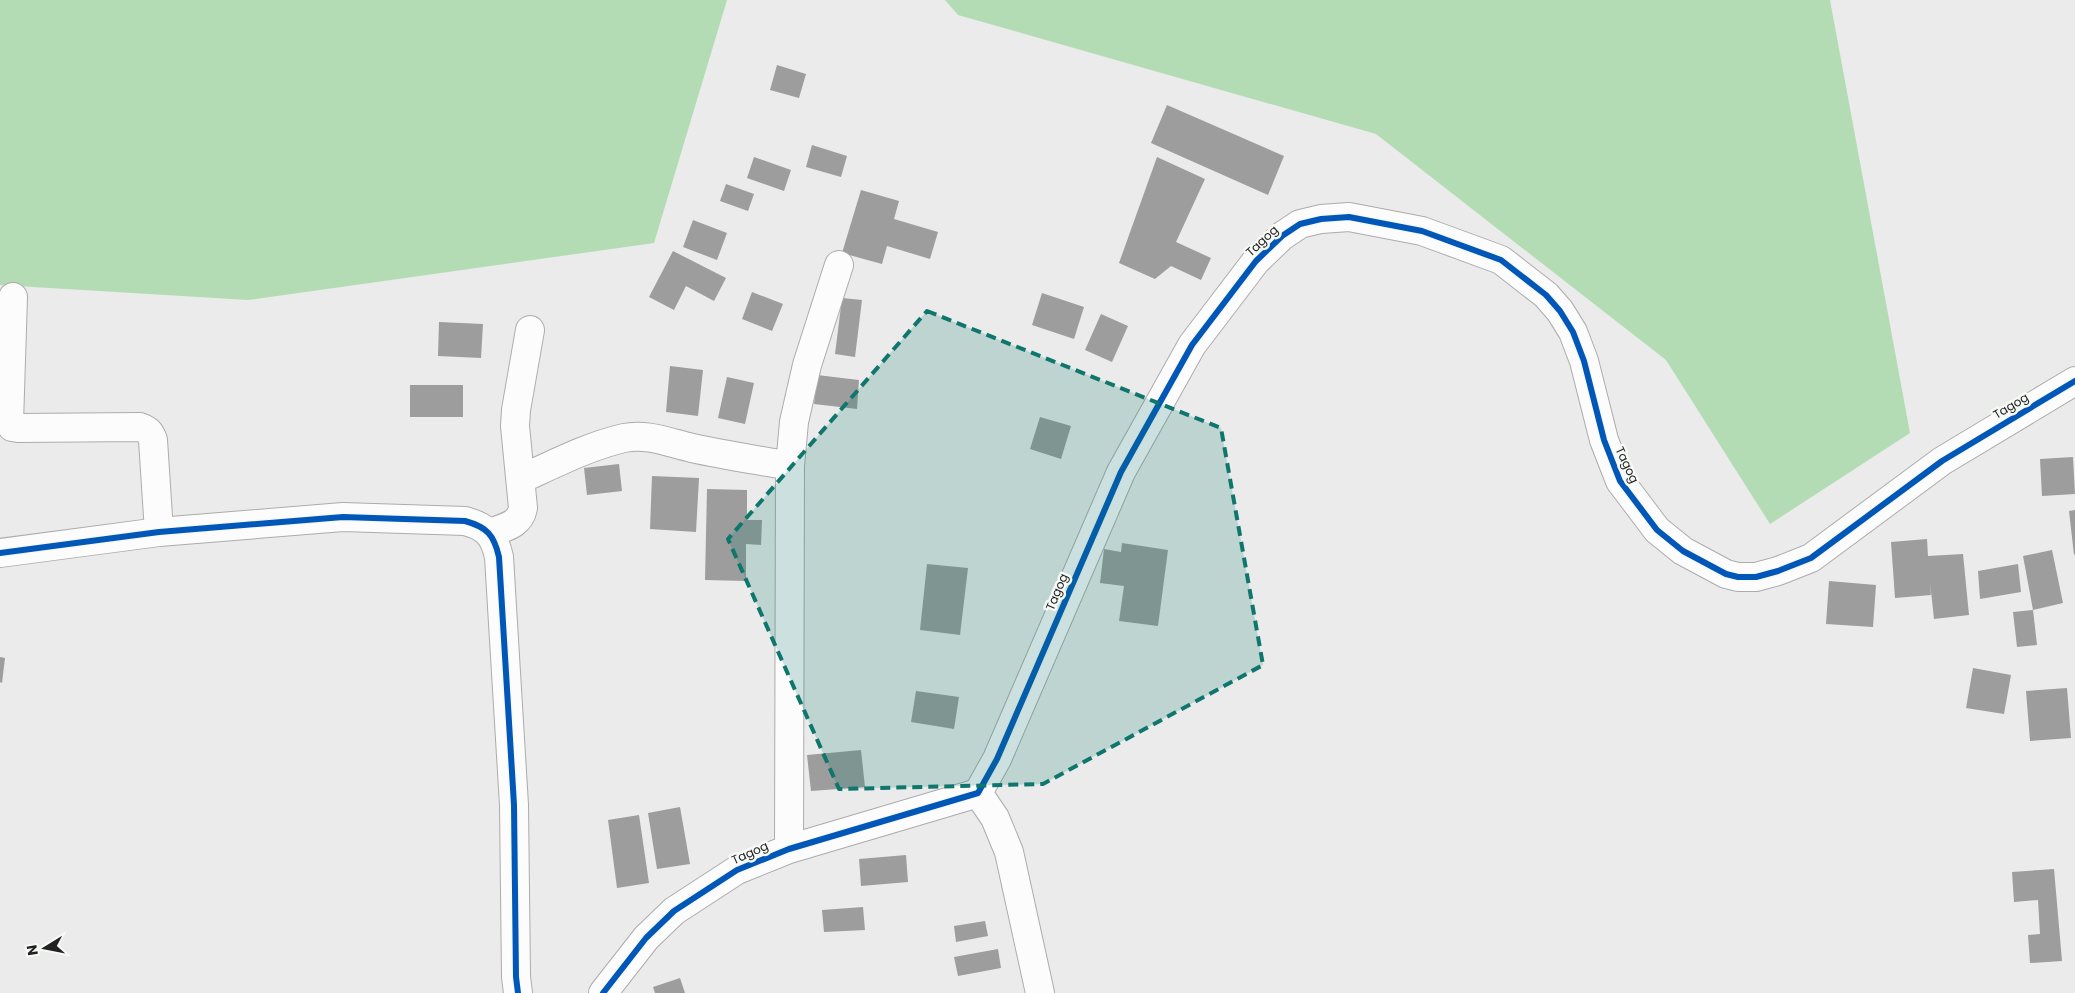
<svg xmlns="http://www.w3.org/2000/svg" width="2075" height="993" viewBox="0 0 2075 993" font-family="Poppins,sans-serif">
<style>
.forest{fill:#b3dcb5}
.building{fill:#9c9d9c}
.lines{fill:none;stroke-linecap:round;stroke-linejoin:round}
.street-casing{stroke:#abacab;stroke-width:30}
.street{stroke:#fcfcfc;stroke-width:28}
.cycleway-casing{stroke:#f6f9f6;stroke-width:9}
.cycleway{stroke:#0057b8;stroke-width:6}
.marked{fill:#0f766e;fill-opacity:0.2;stroke:#0f766e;stroke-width:4;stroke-dasharray:10 6;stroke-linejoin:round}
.labels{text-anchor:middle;stroke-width:5;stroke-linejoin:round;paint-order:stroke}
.street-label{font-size:12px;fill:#202120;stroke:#f6f9f6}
</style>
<rect width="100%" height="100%" fill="#eaebea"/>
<!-- forest -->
<path class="forest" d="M0 0H727L654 243 248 300 0 285Z
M945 0H1830L1910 433 1770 524 1666 360 1376 134 958 15Z"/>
<!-- building -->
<path class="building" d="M777 65 806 74 799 98 770 90Z
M1167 105 1284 156 1268 195 1151 143Z
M812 145 847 156 841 177 806 167Z
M754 157 791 170 784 191 747 178Z
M1157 157 1205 179 1176 242 1211 258 1201 280 1171 266 1155 279 1119 263Z
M726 184 754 194 748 211 720 201Z
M861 190 899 201 894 219 938 232 930 259 887 246 882 264 842 253Z
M693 220 727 233 717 260 683 247Z
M673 251 726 278 714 301 686 286 674 310 649 297Z
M752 292 783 304 772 331 742 319Z
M1042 293 1084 307 1074 339 1032 325Z
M842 298 862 300 855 357 835 354Z
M1101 314 1128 326 1112 362 1085 350Z
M439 322 483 324 481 358 438 356Z
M670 366 703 370 698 416 666 412Z
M817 375 859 380 857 409 814 404Z
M727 377 754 383 745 424 718 418Z
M410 385H463V417H410Z
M1040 417 1071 426 1061 459 1030 449Z
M2073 457 2075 494 2042 496 2040 459Z
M619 464 622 491 587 495 584 468Z
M652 476 699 478 696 532 650 529Z
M707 489 747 490V520H762L761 545 746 544V581L705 580Z
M2075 510V554L2074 555 2069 511Z
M1927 539 1928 556 1963 554 1969 615 1934 619 1930 582 1931 595 1895 598 1891 542Z
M1122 543 1168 550 1158 626 1119 621 1124 586 1100 583 1104 549 1121 552Z
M2052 550 2063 603 2033 610 2023 556Z
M927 564 968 568 960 635 920 630Z
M2018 564 2021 592 1980 599 1978 571Z
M1829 581 1876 585 1873 627 1826 624Z
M2033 610 2037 645 2017 647 2013 612Z
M0 657 5 658 2 683 0 682Z
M1973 668 2011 675 2004 714 1966 708Z
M2067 688 2071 738 2030 741 2026 691Z
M916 691 959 697 954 729 911 722Z
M861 750 865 787 811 791 807 755Z
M680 807 690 864 657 869 648 813Z
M639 815 649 883 617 888 608 820Z
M906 855 908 882 861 886 859 859Z
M2054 869 2062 961 2030 963 2028 935 2040 934 2038 900 2014 902 2012 872Z
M863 907 865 930 824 932 822 910Z
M985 921 988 936 956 942 954 926Z
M998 949 1001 968 958 976 954 957Z
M680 978 685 993H655L653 987Z"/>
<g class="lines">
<!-- street casing -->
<g class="street-casing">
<path id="street" d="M13 297 9 423 12 427 18 428 140 427C148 430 150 432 153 440L159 532
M521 479C554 464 589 446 624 438 647 433 670 443 692 448 724 455 757 460 790 466
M490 533C505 527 520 525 523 508L515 426 516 410 530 330
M0 553 159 532 343 517 465 521C487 527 494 535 499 557L514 805 516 977 518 993
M978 793 995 818 1009 852 1040 993
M789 849 790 466 794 422 807 365 839 265
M603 993 646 938 674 911 737 870 789 849 978 793 997 759 1121 472 1192 345 1256 261 1282 236 1300 224 1321 219 1349 217 1422 231 1501 260 1546 295 1560 311 1573 332 1584 361 1604 440 1620 481 1657 530 1683 551 1726 574 1738 577H1756L1778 571 1811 558 1942 461 2075 381"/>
</g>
<!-- street -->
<use href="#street" class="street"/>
<!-- cycleway casing -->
<g class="cycleway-casing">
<path id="cycleway" d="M0 553 159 532 343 517 465 521C487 527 494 535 499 557L514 805 516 977 518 993
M603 993 646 938 674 911 737 870 789 849 978 793 997 759 1121 472 1192 345 1256 261 1282 236 1300 224 1321 219 1349 217 1422 231 1501 260 1546 295 1560 311 1573 332 1584 361 1604 440 1620 481 1657 530 1683 551 1726 574 1738 577H1756L1778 571 1811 558 1942 461 2075 381"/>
</g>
<!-- cycleway -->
<use href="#cycleway" class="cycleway"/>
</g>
<!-- marked area -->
<path class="marked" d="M927 311 1221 428 1263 665 1043 784 839 789 728 539Z"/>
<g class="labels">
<!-- street labels -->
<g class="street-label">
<text transform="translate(1262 241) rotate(-43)" y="4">Tagog</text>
<text transform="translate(2011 406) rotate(-31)" y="4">Tagog</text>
<text transform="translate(1627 465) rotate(65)" y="4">Tagog</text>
<text transform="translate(1057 592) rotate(-67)" y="4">Tagog</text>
<text transform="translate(750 853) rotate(-24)" y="4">Tagog</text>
</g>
</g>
<!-- north arrow -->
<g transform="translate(45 948) rotate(260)" stroke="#f6f9f6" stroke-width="4" paint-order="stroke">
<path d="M0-4L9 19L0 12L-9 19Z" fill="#202120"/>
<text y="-8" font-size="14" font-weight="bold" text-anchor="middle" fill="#202120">N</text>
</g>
</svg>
